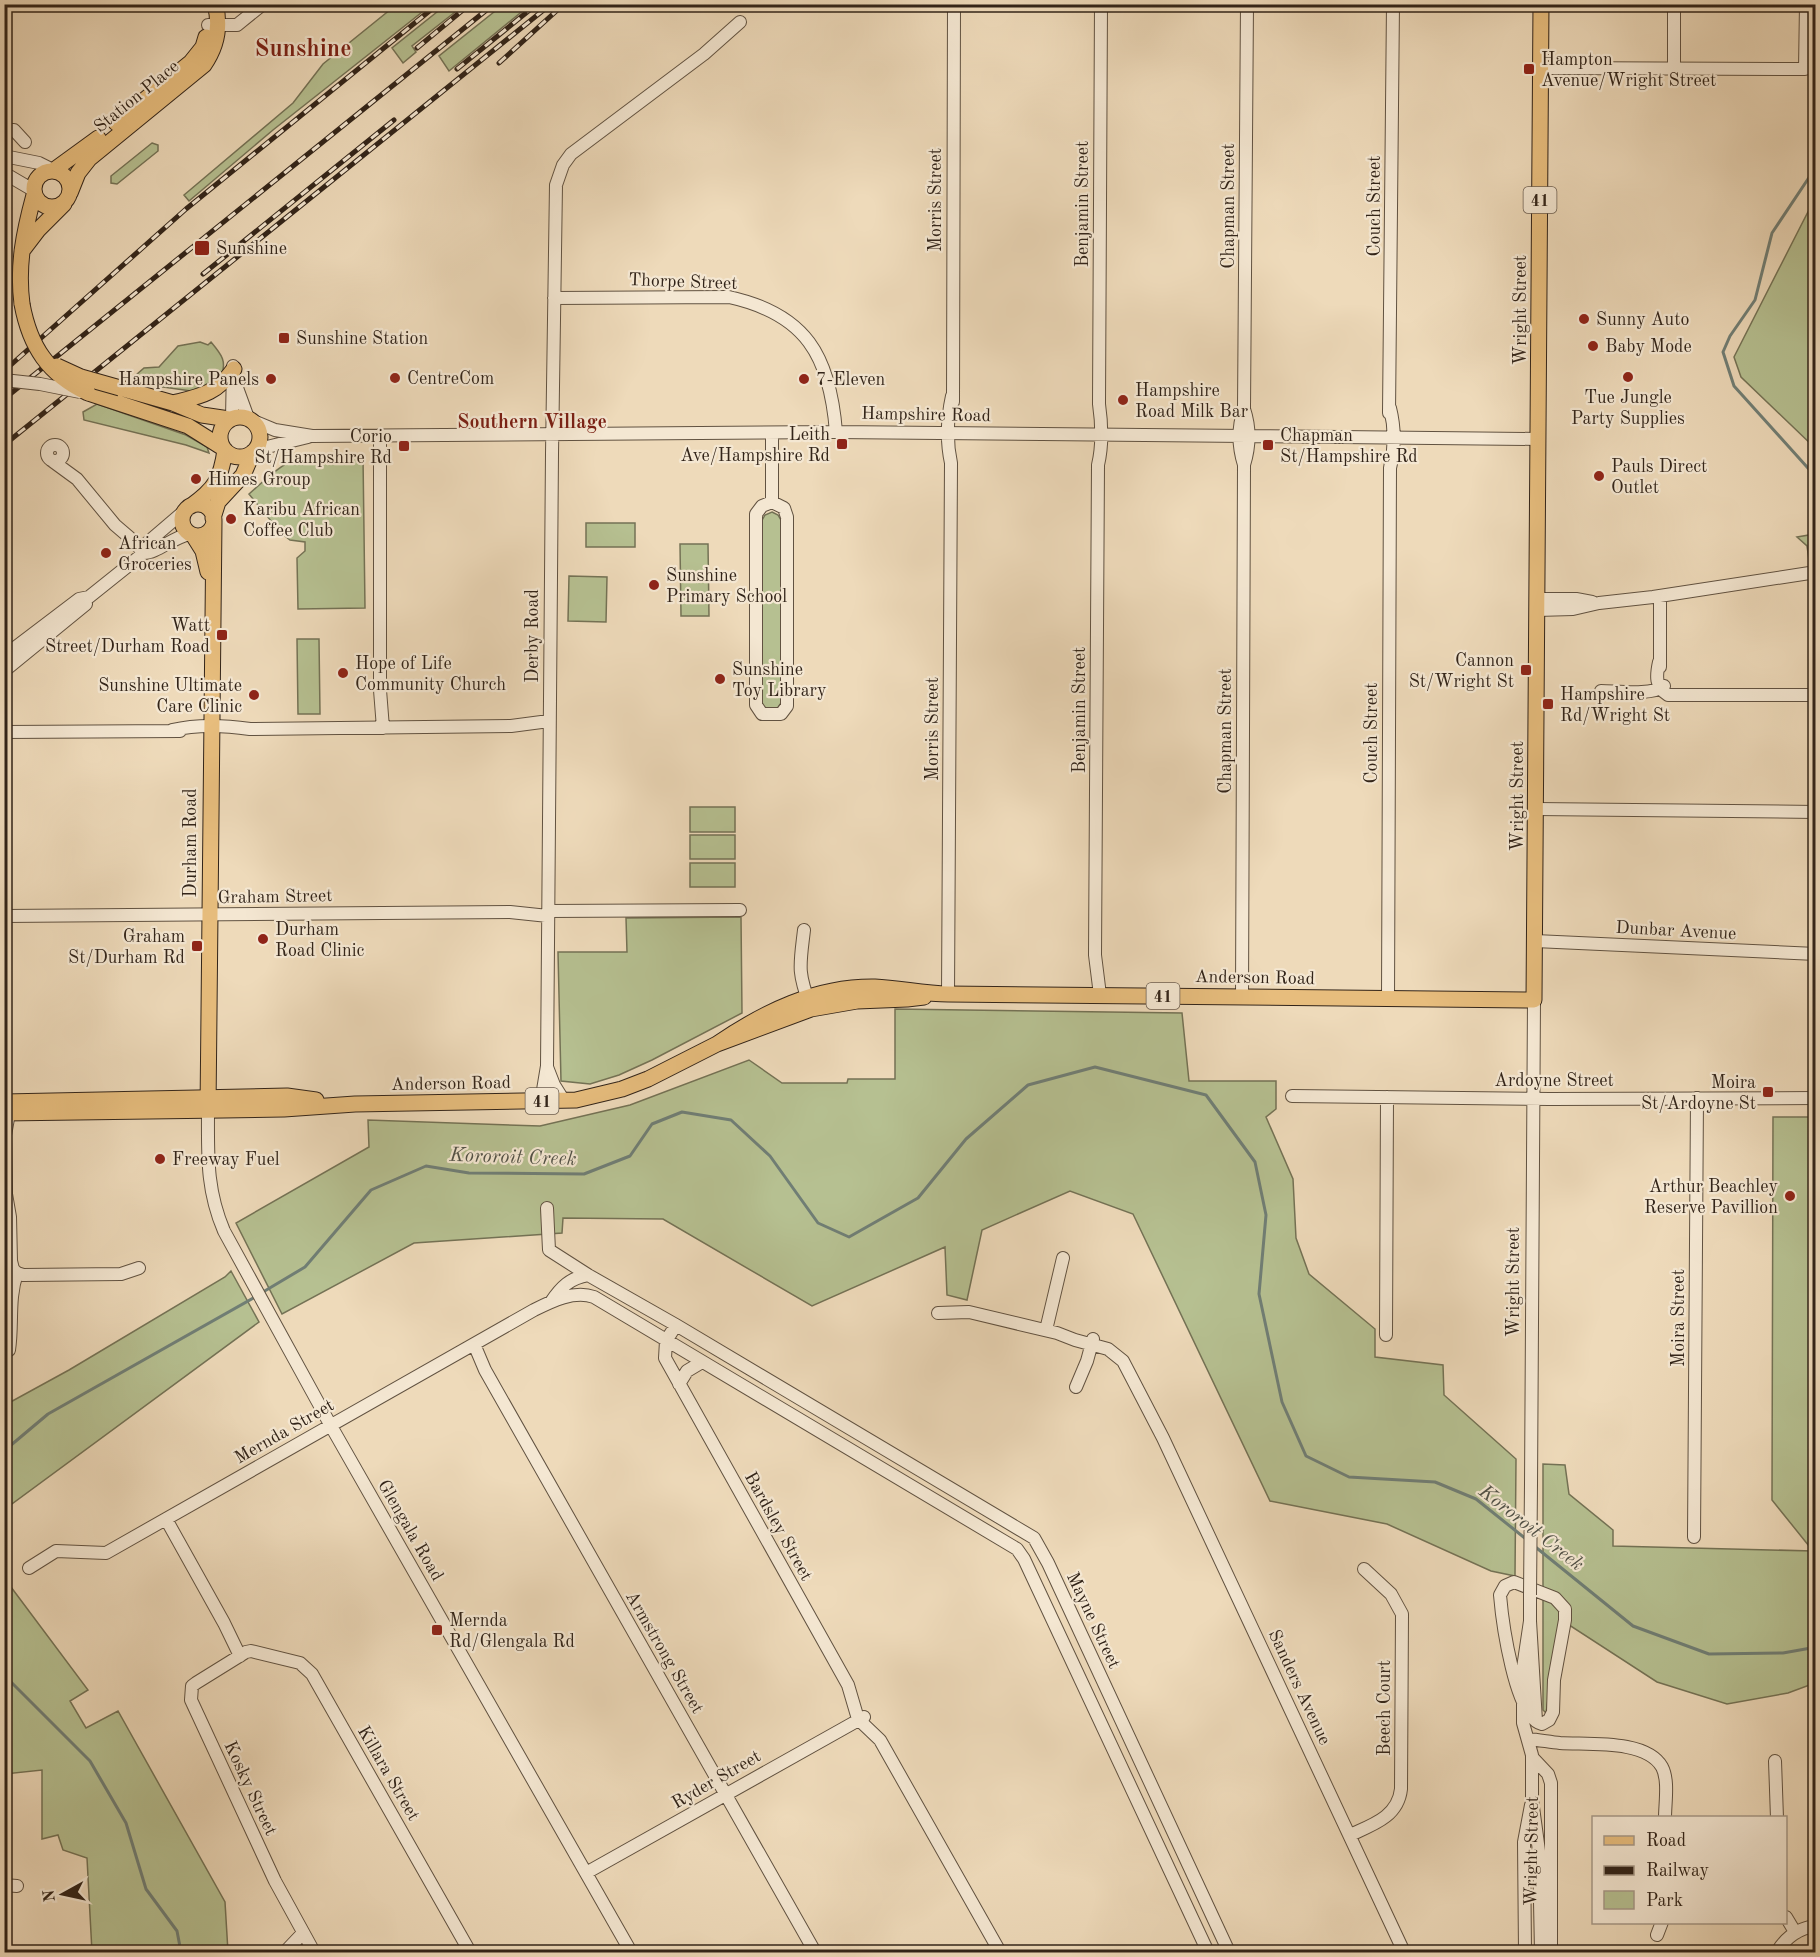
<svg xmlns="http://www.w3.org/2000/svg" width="1820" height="1957" viewBox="0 0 1820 1957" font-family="'Old Standard TT',serif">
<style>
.green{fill:#b6c091;stroke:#747255;stroke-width:1.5}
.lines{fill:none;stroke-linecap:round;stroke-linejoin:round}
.stream{stroke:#707e75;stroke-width:3}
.minor-casing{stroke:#615241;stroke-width:14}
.major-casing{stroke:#322419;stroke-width:17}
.minor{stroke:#f4e7d2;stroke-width:12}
.major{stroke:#e7bd7d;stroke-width:15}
.rail-casing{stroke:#322419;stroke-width:5}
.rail{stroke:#f4e7d2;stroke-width:3;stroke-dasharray:9;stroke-linecap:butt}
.minor-bridge-casing{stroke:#615241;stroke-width:14;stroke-linecap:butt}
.major-bridge-casing{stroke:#322419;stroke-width:17;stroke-linecap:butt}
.minor-bridge{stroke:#f4e7d2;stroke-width:12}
.major-bridge{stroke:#e7bd7d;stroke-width:15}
.poi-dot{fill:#8f2418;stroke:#f4e7d2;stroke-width:2}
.labels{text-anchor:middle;stroke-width:4.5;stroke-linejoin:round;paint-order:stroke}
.shield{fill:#f4e7d2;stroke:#6c5e50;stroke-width:1.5}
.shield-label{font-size:16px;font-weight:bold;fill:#322419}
.poi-label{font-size:18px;fill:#322419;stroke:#f4e7d2;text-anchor:start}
.street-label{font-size:18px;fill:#322419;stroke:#f4e7d2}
.neighbourhood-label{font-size:20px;font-weight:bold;fill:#7a1f14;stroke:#f4e7d2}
.water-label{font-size:20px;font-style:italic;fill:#515147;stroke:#f4e7d2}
.district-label{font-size:24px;font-weight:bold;fill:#7a1f14;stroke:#f4e7d2}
</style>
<rect width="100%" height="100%" fill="#eedaba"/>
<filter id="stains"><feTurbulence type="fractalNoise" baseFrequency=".00333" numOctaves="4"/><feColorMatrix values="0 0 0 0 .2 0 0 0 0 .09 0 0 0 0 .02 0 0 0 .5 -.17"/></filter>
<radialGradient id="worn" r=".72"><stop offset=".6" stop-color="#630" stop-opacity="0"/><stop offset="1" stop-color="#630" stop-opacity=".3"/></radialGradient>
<!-- green -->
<path class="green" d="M447 4 464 5 412 46 416 52 403 63 392 48Z
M504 4 530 5 449 71 439 56Z
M396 5H431L273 130 189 201 184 195 293 103 323 64Z
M152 143 158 145V151L117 184 111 183V176Z
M1815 198V448L1741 377 1734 357Z
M200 342 208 345 211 342C222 355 227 361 221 378L198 392 128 382 144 368 159 367 178 346Z
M97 404 186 435 207 447 209 453 186 445 84 420 83 412Z
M363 456 365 608 298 609 297 558 305 551V542L290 540 280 532 249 494C262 483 277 467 293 460 310 452 344 456 363 456Z
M772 512 778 515 782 522 781 703 777 709 771 711 762 706 761 522 765 515Z
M586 523H635V547H586Z
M1815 534V559L1809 560 1807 546 1797 537Z
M680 544H708L709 616H681Z
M569 576 607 577 606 622 568 621Z
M297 639H319L320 714H298Z
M690 807H735V832H690Z
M690 835H735V859H690Z
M690 863H735V887H690Z
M741 917 742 1013 652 1060 619 1075 590 1084 561 1081 558 952H627L626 918Z
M895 1009 1182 1013 1189 1081H1276V1109L1266 1117 1293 1179 1296 1238 1309 1274 1375 1329V1357L1443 1365 1444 1395 1516 1459 1515 1576 1491 1571 1387 1524 1270 1501 1133 1214 1070 1191 982 1230 967 1300 947 1295 945 1247 812 1306 663 1219 563 1218 562 1233 414 1243 282 1314 236 1223 369 1147 368 1120 540 1126 630 1105 749 1060 782 1083H847L848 1079H895Z
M1773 1117H1815V1683L1788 1693 1727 1704 1657 1682 1560 1619 1546 1713 1543 1710V1464L1565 1465 1569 1494 1613 1530V1546L1813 1551 1772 1500Z
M231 1271 259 1322 5 1509V1405L69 1370 225 1277Z
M5 1579 88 1690 70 1701 86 1728 118 1711 225 1902 228 1952H92L87 1858 63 1850 58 1835 42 1839V1770L5 1774Z"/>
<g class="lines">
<!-- stream -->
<path class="stream" d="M1816 167 1772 233 1755 300 1730 336 1723 352 1734 386 1816 477
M263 1292 305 1267 371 1190 426 1166 469 1173 584 1174 630 1156 652 1124 682 1112 731 1120 770 1156 818 1223 849 1237 918 1198 966 1139 1028 1085 1095 1067 1206 1095 1255 1162 1266 1215 1259 1294 1282 1402 1306 1456 1349 1477 1435 1482 1476 1499 1526 1539
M4 1451 48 1414 257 1296
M1533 1545 1633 1626 1709 1654 1783 1653 1811 1648 1816 1643
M4 1675 90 1761 126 1823 146 1889 177 1931 181 1952"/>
<!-- minor casing -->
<g class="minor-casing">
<path id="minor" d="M208 25H237L263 4
M1540 68 1805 69 1806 4
M1674 68V4
M4 130H14L25 142
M4 156 39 163 53 170
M4 173 33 190
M554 298 729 297C806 314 830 356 836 432
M236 385 248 418
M953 402 954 4
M1389 413 1393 4
M232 418 233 366
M251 420 275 430 312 436 836 432 1538 439
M772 434V502
M380 435V690L383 728
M47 453a8 8 0 1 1 16 0a8 8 0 1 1-16 0Z
M255 450 308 437
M51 460 77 479 115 525 129 537 144 553
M1244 465C1238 446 1238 427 1244 409L1247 4
M772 502 784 508 787 517V706L781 714H762L756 705V514L762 506Z
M144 553 147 543 188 508
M1660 596V667
M1537 599H1576L1592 602
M1537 610 1573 609 1599 603 1653 597 1816 572
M4 656 79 599 89 597 144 553C157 553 173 537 190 534
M1659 662C1656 676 1655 687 1668 695H1816
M4 671 86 604
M1601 691C1617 691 1651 696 1664 686
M172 730C198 724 223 725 250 729L511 726 549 721
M4 732 180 731
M1536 809 1816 812
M548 911 740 910
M4 916 510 912 548 916
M804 930C800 965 797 971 810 1005
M1535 941 1816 954
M948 994 951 463C946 440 947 419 952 396
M1100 995 1095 955 1098 465C1103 444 1102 425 1099 404L1101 4
M1242 997 1244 465C1250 446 1250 427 1244 409
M1388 998 1390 468C1395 448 1395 428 1390 408
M547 1067 554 1085 564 1101
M1292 1096 1550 1099 1816 1098
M541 1102 547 1066 552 454 556 185 563 165 571 154 704 54 740 22
M208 1110C208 1155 206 1189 224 1231L331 1426 631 1952
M9 1113 5 1135 6 1194 10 1217 11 1261 13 1269 17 1273 23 1275 121 1274 139 1268
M547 1208 549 1250 588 1275
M551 1302C561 1287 570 1278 588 1275L676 1325 1034 1538 1048 1563 1229 1952
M938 1313 969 1312 1057 1333 1075 1340 1108 1349 1123 1361 1163 1438 1404 1952
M676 1325 666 1341 665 1358 848 1685 858 1719 880 1740 1000 1952
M1046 1330 1063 1258
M1386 1335 1387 1097
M474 1344 485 1370 815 1952
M9 1350C13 1324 8 1299 17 1273
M679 1384 687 1371 702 1362
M1076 1387 1087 1361 1093 1339
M1531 1484 1534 1000
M166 1519 224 1623 240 1656
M1694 1537 1697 1098
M29 1568 56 1551 106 1553 534 1310C552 1301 574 1290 594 1297L1017 1549 1024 1559 1208 1952
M1514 1582 1555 1598 1565 1609V1620L1554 1680 1553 1712 1549 1720 1542 1724C1515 1719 1502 1619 1500 1595L1505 1586Z
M1530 1595V1621L1536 1721
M1530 1621 1523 1668V1723L1532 1755V1800L1539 1851 1541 1952
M1528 1739C1539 1740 1550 1742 1560 1743 1587 1745 1646 1739 1662 1767 1669 1780 1665 1803 1665 1818
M1532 1757 1548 1774 1551 1783V1952
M1775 1761 1777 1818
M1350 1835C1372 1825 1398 1817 1401 1789L1402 1614 1391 1594 1364 1569
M586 1873 864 1717
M4 1885 17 1886
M1786 1917 1795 1932
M1657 1935 1662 1922
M285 1952 303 1933
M314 1952 275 1881 191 1700 192 1686 196 1683 246 1652 251 1651 300 1663 312 1674 470 1952
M1525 1952 1524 1842 1531 1805
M1777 1952C1786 1937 1798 1928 1816 1926"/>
</g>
<!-- major casing -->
<g class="major-casing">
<path id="major" d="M116 123 191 62 203 47 206 37
M54 170 98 138
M34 189a18 18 0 1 1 36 0a18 18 0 1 1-36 0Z
M70 193 78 173 89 159 204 65C217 46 221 26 215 4
M22 251 38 230 64 204
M22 304C17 265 24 232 34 195
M120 388 173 403 202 415 229 419
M88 393 188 426 223 448
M173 403C201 396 216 394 234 369
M220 437a20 20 0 1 1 40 0a20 20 0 1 1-40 0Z
M182 520a16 16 0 1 1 32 0a16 16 0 1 1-32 0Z
M191 506C215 489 221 479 225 450
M213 518 218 502 243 475 253 452
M193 535 203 551 208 572
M717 1044C764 1012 816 986 875 987 900 988 924 994 948 994L1534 1000 1541 4
M4 1102 287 1096 316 1100
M208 1110 214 521
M4 1113 223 1110 284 1109 355 1104 576 1100 622 1089 648 1079 717 1044 811 1009 857 1001 907 999 924 997"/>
</g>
<!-- minor -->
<use href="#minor" class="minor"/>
<!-- major -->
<use href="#major" class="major"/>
<!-- rail casing -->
<g class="rail-casing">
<path id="rail" d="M417 48 470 4
M499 63 564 4
M457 69 537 4
M203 274 394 120
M4 371 186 209 438 4
M4 399 494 4
M4 445 551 4"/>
</g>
<!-- rail -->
<use href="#rail" class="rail"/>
<!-- minor-bridge casing -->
<g class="minor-bridge-casing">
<path id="minor-bridge" d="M4 380 40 384 80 392
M1530 1595 1531 1484"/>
</g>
<!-- major-bridge casing -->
<g class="major-bridge-casing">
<path id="major-bridge" d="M22 304C30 347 48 374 88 393
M57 366 81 377 120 388"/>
</g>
<!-- minor-bridge -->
<use href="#minor-bridge" class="minor-bridge"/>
<!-- major-bridge -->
<use href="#major-bridge" class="major-bridge"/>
</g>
<!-- markers -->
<g class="poi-dot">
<rect x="1523" y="63" width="12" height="12" rx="3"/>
<rect x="194" y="240" width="16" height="16" rx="3"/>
<circle cx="1584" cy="319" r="6"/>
<rect x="278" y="332" width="12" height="12" rx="3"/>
<circle cx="1593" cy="346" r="6"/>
<circle cx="1628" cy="377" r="6"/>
<circle cx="395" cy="378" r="6"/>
<circle cx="271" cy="379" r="6"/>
<circle cx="804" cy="379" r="6"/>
<circle cx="1123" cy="400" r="6"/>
<rect x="836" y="438" width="12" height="12" rx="3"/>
<rect x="1262" y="439" width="12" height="12" rx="3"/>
<rect x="398" y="440" width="12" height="12" rx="3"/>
<circle cx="1599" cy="476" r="6"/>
<circle cx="196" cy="479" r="6"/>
<circle cx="231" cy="519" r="6"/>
<circle cx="106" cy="553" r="6"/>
<circle cx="654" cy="585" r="6"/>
<rect x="216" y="629" width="12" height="12" rx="3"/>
<rect x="1520" y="664" width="12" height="12" rx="3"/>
<circle cx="343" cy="673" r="6"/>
<circle cx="720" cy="679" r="6"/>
<circle cx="254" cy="695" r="6"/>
<rect x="1542" y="698" width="12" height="12" rx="3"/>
<circle cx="263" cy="939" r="6"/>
<rect x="191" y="940" width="12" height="12" rx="3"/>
<rect x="1762" y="1086" width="12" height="12" rx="3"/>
<circle cx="160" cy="1159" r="6"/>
<circle cx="1790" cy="1196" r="6"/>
<rect x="431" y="1624" width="12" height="12" rx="3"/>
</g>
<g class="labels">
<!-- shield labels -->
<g class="shield">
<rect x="1523.5" y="187" width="33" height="26" rx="4.5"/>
<rect x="1146.5" y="983" width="33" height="26" rx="4.5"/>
<rect x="525.5" y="1088" width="33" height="26" rx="4.5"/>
</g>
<g class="shield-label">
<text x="1540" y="206">41</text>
<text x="1163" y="1002">41</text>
<text x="542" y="1107">41</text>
</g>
<!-- poi labels -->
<g class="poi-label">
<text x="1541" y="65">Hampton<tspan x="1541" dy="21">Avenue/Wright Street</tspan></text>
<text x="216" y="254">Sunshine</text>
<text x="1596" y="325">Sunny Auto</text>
<text x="296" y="344">Sunshine Station</text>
<text x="1605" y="352">Baby Mode</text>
<text x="407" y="384">CentreCom</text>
<text x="259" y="385" text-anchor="end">Hampshire Panels</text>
<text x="816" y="385">7-Eleven</text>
<text x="1135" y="396">Hampshire<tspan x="1135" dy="21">Road Milk Bar</tspan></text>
<text x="1628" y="403" text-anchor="middle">Tue Jungle<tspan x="1628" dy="21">Party Supplies</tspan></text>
<text x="830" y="440" text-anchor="end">Leith<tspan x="830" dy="21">Ave/Hampshire Rd</tspan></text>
<text x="1280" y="441">Chapman<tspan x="1280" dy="21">St/Hampshire Rd</tspan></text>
<text x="392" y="442" text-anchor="end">Corio<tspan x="392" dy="21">St/Hampshire Rd</tspan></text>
<text x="1611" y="472">Pauls Direct<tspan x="1611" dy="21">Outlet</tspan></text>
<text x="208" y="485">Himes Group</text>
<text x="243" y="515">Karibu African<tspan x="243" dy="21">Coffee Club</tspan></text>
<text x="118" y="549">African<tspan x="118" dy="21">Groceries</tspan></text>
<text x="666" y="581">Sunshine<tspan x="666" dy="21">Primary School</tspan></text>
<text x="210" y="631" text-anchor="end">Watt<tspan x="210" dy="21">Street/Durham Road</tspan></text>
<text x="1514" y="666" text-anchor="end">Cannon<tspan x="1514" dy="21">St/Wright St</tspan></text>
<text x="355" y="669">Hope of Life<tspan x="355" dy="21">Community Church</tspan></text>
<text x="732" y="675">Sunshine<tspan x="732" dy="21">Toy Library</tspan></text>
<text x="242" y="691" text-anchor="end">Sunshine Ultimate<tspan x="242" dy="21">Care Clinic</tspan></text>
<text x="1560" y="700">Hampshire<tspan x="1560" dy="21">Rd/Wright St</tspan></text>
<text x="275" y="935">Durham<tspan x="275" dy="21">Road Clinic</tspan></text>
<text x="185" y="942" text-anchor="end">Graham<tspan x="185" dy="21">St/Durham Rd</tspan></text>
<text x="1756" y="1088" text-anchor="end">Moira<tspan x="1756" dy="21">St/Ardoyne St</tspan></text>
<text x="172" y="1165">Freeway Fuel</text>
<text x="1778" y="1192" text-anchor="end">Arthur Beachley<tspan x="1778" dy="21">Reserve Pavillion</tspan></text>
<text x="449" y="1626">Mernda<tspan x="449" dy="21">Rd/Glengala Rd</tspan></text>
</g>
<!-- street labels -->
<g class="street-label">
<text transform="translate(136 96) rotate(-39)" y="6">Station Place</text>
<text transform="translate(935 200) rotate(-90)" y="6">Morris Street</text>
<text transform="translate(1082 204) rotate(-90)" y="6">Benjamin Street</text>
<text transform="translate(1228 206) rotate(-90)" y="6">Chapman Street</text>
<text transform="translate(1374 206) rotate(-90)" y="6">Couch Street</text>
<text transform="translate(683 281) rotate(2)" y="6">Thorpe Street</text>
<text transform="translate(1520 310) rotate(-90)" y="6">Wright Street</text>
<text transform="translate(926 414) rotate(1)" y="6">Hampshire Road</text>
<text transform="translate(532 636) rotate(-90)" y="6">Derby Road</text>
<text transform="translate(1079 710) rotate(-90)" y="6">Benjamin Street</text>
<text transform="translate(932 729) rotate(-90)" y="6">Morris Street</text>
<text transform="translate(1225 731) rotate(-90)" y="6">Chapman Street</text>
<text transform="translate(1371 733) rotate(-90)" y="6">Couch Street</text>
<text transform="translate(1517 796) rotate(-90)" y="6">Wright Street</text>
<text transform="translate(190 843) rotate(-90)" y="6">Durham Road</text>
<text transform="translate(275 896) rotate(-1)" y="6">Graham Street</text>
<text transform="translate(1676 930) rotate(3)" y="6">Dunbar Avenue</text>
<text transform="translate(1255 977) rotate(1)" y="6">Anderson Road</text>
<text x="1554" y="1086">Ardoyne Street</text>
<text transform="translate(451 1083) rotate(-1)" y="6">Anderson Road</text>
<text transform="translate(1513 1282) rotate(-90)" y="6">Wright Street</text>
<text transform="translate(1678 1318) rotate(-90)" y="6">Moira Street</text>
<text transform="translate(284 1431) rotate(-30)" y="6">Mernda Street</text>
<text transform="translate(779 1526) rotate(61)" y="6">Bardsley Street</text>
<text transform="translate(411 1530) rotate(60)" y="6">Glengala Road</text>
<text transform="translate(1094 1620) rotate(65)" y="6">Mayne Street</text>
<text transform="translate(665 1652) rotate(60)" y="6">Armstrong Street</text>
<text transform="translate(1300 1687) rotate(65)" y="6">Sanders Avenue</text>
<text transform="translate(1384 1708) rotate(-90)" y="6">Beech Court</text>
<text transform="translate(389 1773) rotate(60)" y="6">Killara Street</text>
<text transform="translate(716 1779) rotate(-30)" y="6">Ryder Street</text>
<text transform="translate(251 1788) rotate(65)" y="6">Kosky Street</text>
<text transform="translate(1531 1851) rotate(-89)" y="6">Wright Street</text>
</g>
<!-- neighbourhood labels -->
<g class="neighbourhood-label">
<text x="532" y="428">Southern Village</text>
</g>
<!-- water labels -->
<g class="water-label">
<text transform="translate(513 1156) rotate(2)" y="7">Kororoit Creek</text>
<text transform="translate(1532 1527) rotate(38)" y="7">Kororoit Creek</text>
</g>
<!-- district labels -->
<g class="district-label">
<text x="303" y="56">Sunshine</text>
</g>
</g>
<!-- margin -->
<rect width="1820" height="1957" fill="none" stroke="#eedaba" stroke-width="24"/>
<rect x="6" y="6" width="1808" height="1945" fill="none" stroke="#322419" stroke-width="3"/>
<rect x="12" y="12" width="1796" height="1933" fill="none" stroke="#322419" stroke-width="1.5"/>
<!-- legend -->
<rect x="1592" y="1816" width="195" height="108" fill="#f4e7d2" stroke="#a69988" stroke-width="1.5"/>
<rect x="1604" y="1836" width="30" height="9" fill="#e7bd7d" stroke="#a69988" stroke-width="1.5"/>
<text x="1646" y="1846" font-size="18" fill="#322419">Road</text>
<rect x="1604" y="1866" width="30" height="9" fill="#322419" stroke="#a69988" stroke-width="1.5"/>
<text x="1646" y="1876" font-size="18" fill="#322419">Railway</text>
<rect x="1604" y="1891" width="30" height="18" fill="#b6c091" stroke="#a69988" stroke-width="1.5"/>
<text x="1646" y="1906" font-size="18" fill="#322419">Park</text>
<!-- north arrow -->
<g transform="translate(63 1894) rotate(262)" stroke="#f4e7d2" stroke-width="4.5" paint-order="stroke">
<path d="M0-4.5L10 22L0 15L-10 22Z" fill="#322419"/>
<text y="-9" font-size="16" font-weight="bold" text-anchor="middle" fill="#322419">N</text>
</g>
<rect width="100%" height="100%" filter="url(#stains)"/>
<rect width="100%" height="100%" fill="url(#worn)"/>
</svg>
